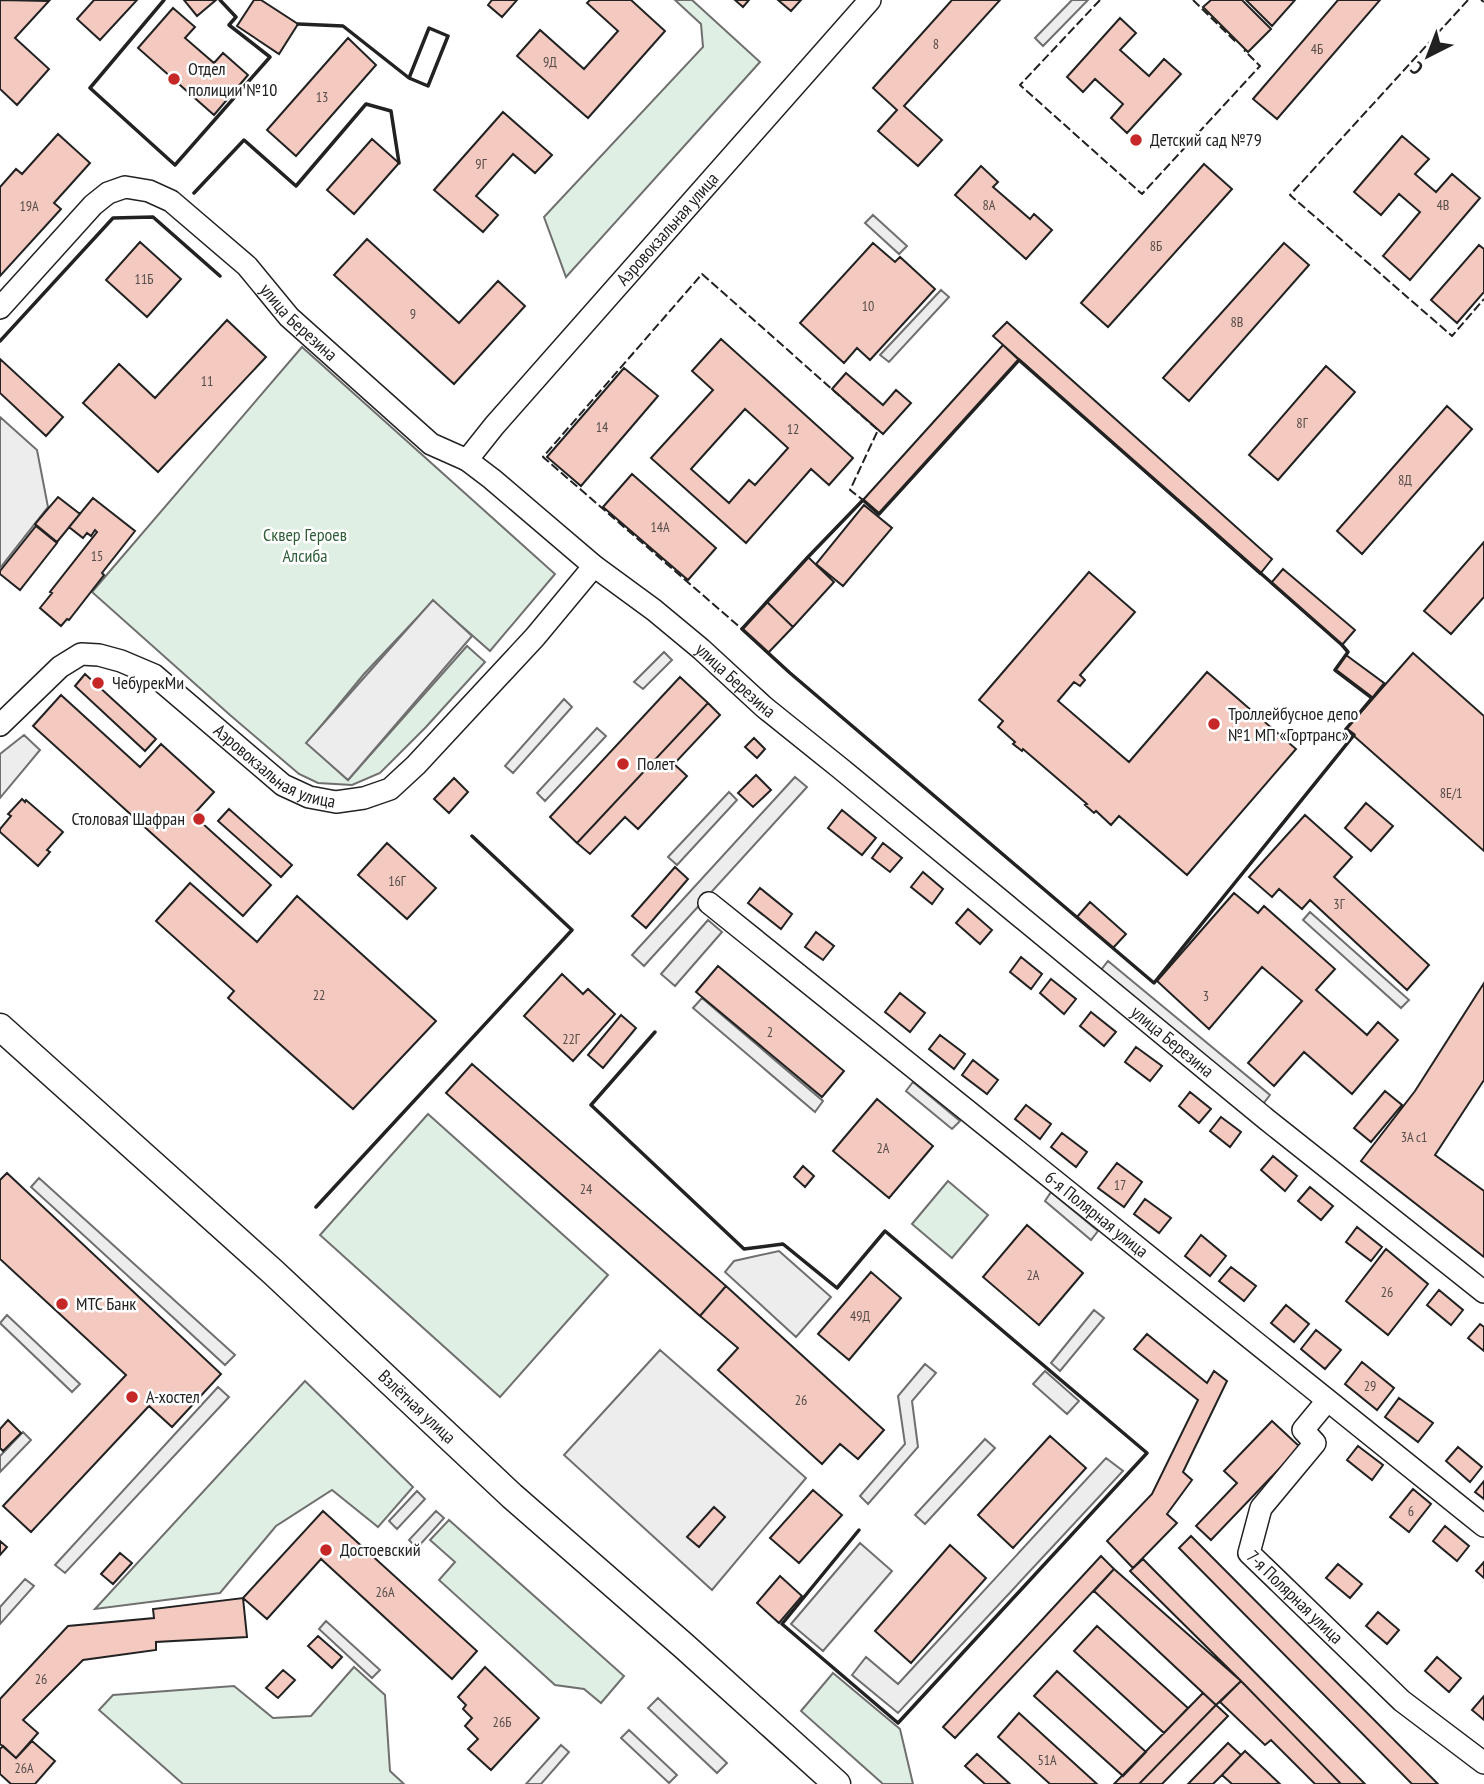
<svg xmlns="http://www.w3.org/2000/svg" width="1484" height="1784" viewBox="0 0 1484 1784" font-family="'PT Sans Narrow',sans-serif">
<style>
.green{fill:#e0efe3;stroke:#6f6f6f;stroke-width:2}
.parking{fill:#ededed;stroke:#6f6f6f;stroke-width:2}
.building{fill:#f3c9c0;stroke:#222;stroke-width:2;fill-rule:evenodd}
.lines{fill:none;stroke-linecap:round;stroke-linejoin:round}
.minor-casing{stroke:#222;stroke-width:24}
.major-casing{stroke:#222;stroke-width:29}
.minor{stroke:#fff;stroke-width:21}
.major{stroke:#fff;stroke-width:26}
.fence{stroke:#222;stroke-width:2;stroke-dasharray:9 3.5;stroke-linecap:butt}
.wall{stroke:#222;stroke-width:3.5}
.poi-dot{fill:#c62828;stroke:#fff;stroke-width:2.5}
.labels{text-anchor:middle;stroke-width:5;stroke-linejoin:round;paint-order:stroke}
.number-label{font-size:14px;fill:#564c4a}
.poi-label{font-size:18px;fill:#222;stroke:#fff;text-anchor:start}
.street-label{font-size:18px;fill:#222;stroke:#fff}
.park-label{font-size:18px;fill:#2f5e38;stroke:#fff}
</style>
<rect width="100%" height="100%" fill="#fff"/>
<!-- green -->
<path class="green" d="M675 0H692L760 62 566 277 544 217 703 47 701 24Z
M302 347 555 574 490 651 433 601 364 674 307 743 348 780 467 646 485 662 426 727 380 773 352 785 318 783 299 774 230 715 92 592Z
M428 1114 608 1275 500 1397 320 1235Z
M948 1181 988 1215 952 1258 912 1224Z
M305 1381 413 1487 378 1527 332 1490 276 1526 220 1593 95 1609Z
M449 1520 624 1676 601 1703 584 1689 555 1685 439 1580 455 1562 430 1540Z
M354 1667 385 1695 390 1771 404 1784H183L99 1710 113 1695 234 1686 273 1718 311 1716Z
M833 1673 900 1729 913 1784H883L801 1711Z"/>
<!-- parking -->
<path class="parking" d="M1072 0H1088L1043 46 1035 38Z
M873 215 907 246 899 254 865 223Z
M941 290 949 297 889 362 880 355Z
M0 417 37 450 48 507 0 568Z
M433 600 472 636 348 780 306 743Z
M664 652 672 660 643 689 634 682Z
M564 699 572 707 513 773 505 766Z
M597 728 606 736 545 801 537 793Z
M24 735 40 750 0 798V754Z
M795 777 807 787 644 966 632 955Z
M729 792 737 800 677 865 668 857Z
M1310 912 1409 1000 1401 1008 1303 920Z
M708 920 722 932 675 986 661 974Z
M1108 961 1270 1095 1263 1104 1101 970Z
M702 998 823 1101 815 1112 693 1008Z
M913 1082 960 1121 952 1129 906 1091Z
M39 1178 235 1355 225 1365 31 1187Z
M1051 1192 1098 1231 1091 1240 1045 1201Z
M779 1251 831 1297 796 1337 725 1272 734 1261Z
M1094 1310 1104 1318 1060 1371 1051 1363Z
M7 1315 80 1384 72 1392 0 1323Z
M660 1350 806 1478 712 1590 564 1455Z
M925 1364 936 1373 912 1401 918 1447 868 1504 860 1496 905 1444 898 1396Z
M1045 1371 1079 1401 1067 1414 1033 1384Z
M218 1387 229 1397 65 1573 55 1565Z
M23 1432 31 1440 0 1472V1456Z
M985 1439 995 1448 925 1524 915 1515Z
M1106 1458 1123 1471 898 1713 852 1675 866 1657 898 1684Z
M417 1491 425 1499 397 1529 389 1521Z
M436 1511 444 1518 417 1548 409 1540Z
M860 1543 892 1571 823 1651 791 1624Z
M25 1579 34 1586 0 1624V1607Z
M326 1621 380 1670 372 1678 319 1629Z
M658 1698 727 1763 717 1773 648 1708Z
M629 1730 677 1775 669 1783 621 1738Z
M561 1745 569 1752 541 1784H526Z"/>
<!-- building -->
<path class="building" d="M0 0 49 1 15 38 49 69 17 105 0 89Z
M94 0H137L100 40 77 19Z
M184 0H216L197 16Z
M254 0H261L298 24 279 54 237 26Z
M492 0H517L502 17 488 5Z
M590 0H631L665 31 588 118 517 56 540 30 584 69 618 31 587 3Z
M735 0H749L743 7Z
M778 0H801L791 11Z
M952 0H1000L904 106 942 140 918 166 878 131 897 110 873 88Z
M1211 0H1242L1271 29 1248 52 1203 7Z
M1246 0H1295L1272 26Z
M1338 0H1380L1277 119 1253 99Z
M173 8 195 27 185 38 214 63 223 53 248 75 214 115 138 48Z
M1120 18 1136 33 1120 50 1149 76 1164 59 1181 74 1127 133 1111 118 1123 104 1095 79 1083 92 1067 77Z
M348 38 376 65 296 156 267 130Z
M503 112 552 155 535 173 513 154 476 196 498 215 483 232 434 190Z
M58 134 90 163 54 203 61 209 0 276V187L16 169 22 174Z
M1402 136 1429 159 1415 174 1436 192 1452 174 1480 198 1410 280 1383 256 1420 212 1399 194 1381 215 1354 192Z
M372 139 399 163 354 214 327 190Z
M1204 164 1232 189 1108 327 1081 303Z
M981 166 998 182 993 187 1030 219 1034 214 1052 230 1026 259 955 195Z
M367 239 459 323 498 281 525 306 454 384 334 275Z
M140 242 181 279 147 317 106 280Z
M873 243 895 262 900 257 935 289 870 360 857 348 844 363 800 323Z
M1284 243 1309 265 1189 401 1163 378Z
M1479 245 1484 249V292L1457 323 1431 300Z
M227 320 266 357 158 472 83 403 119 364 155 398Z
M1007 322 1272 559 1260 574 993 336Z
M721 339 853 458 829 485 811 469 746 543 651 458 713 390 692 371ZM745 409 788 448 755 485 749 480 729 503 691 469Z
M1003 345 1019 360 879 514 863 500Z
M0 359 63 417 46 436 0 393Z
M1326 366 1355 392 1278 480 1249 455Z
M624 368 658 396 581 486 547 457Z
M846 373 883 405 896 390 911 403 883 434 832 389Z
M1447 406 1472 429 1362 554 1337 531Z
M632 474 716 548 688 580 603 507Z
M58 497 80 514 57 542 35 524Z
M93 498 135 531 102 573 104 575 69 620 67 619 61 626 40 608 52 593 50 592 97 532 95 530 91 536 87 533 83 538 69 527Z
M864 505 892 528 843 586 816 564Z
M36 526 57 543 20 590 0 574V571Z
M1484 542V597L1451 634 1424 611Z
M808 557 834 582 793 627 767 602Z
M1283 569 1355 630 1342 645 1271 583Z
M1089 572 1135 612 1080 675 1085 680 1080 686 1074 682 1058 701 1129 762 1207 672 1296 749 1187 875 1119 816 1111 825 1096 811 1094 813 1085 805 1087 804 1023 749 1022 751 1013 744 1015 742 998 727 1003 721 979 700Z
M767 602 793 627 768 653 742 629Z
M1413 653 1484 716V851L1346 729Z
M1346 655 1384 683 1372 698 1335 670Z
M85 674 156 739 145 751 75 686Z
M680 677 708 703 577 843 550 817Z
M61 695 140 767 161 744 214 792 193 815 271 885 243 916 33 726Z
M708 703 720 715 674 764 687 776 638 829 625 817 590 854 577 843Z
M754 738 765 749 757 758 745 747Z
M756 775 771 790 753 807 738 793Z
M454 778 468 792 449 813 434 799Z
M22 799 25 802 26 800 63 832 47 850 50 852 38 866 0 832V829L11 816 8 814Z
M1366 803 1393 826 1371 851 1345 828Z
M229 809 292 865 281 877 218 821Z
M842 810 876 838 862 855 828 828Z
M1305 815 1352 857 1334 877 1429 965 1407 990 1310 900 1302 909 1279 889 1272 897 1249 877Z
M387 843 436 888 407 919 358 875Z
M883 843 902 858 890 872 872 858Z
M675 867 688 879 646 928 632 916Z
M923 872 943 889 932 904 911 887Z
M190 883 257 942 297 896 436 1021 353 1109 228 998 234 991 156 921Z
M760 888 792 914 781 929 748 903Z
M1234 893 1258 913 1264 906 1335 969 1316 990 1367 1035 1378 1022 1398 1040 1352 1094 1304 1052 1274 1086 1248 1063 1302 1001 1262 967 1209 1029 1157 981Z
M1090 902 1126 934 1113 948 1077 917Z
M968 909 992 930 980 944 956 923Z
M816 932 834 946 823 960 805 947Z
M1021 957 1042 974 1031 989 1010 972Z
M718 966 844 1071 822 1097 696 992Z
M562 974 583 994 588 989 615 1014 573 1061 524 1016Z
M1051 979 1076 999 1064 1014 1040 993Z
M1484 983V1080L1435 1155 1484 1191V1257L1361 1161 1415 1091Z
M900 993 925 1013 910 1032 885 1012Z
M1091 1012 1116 1032 1104 1046 1080 1026Z
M621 1015 636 1028 603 1068 588 1055Z
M940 1035 965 1054 954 1069 929 1049Z
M1136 1047 1162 1066 1150 1081 1125 1062Z
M973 1060 998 1080 987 1094 962 1075Z
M472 1064 726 1286 700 1316 446 1093Z
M1385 1091 1402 1105 1371 1142 1354 1128Z
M1190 1092 1211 1109 1199 1123 1179 1106Z
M877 1099 933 1146 889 1198 833 1151Z
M1026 1105 1051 1124 1040 1139 1015 1119Z
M1221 1117 1241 1132 1230 1147 1210 1131Z
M1062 1133 1087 1152 1076 1167 1051 1147Z
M1273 1156 1297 1176 1285 1191 1261 1170Z
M1117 1163 1142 1182 1124 1207 1098 1188Z
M803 1166 814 1176 805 1187 794 1177Z
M7 1173 221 1374 172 1427 149 1406 31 1532 3 1506 126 1375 0 1259V1180Z
M1310 1187 1333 1206 1321 1220 1298 1201Z
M1145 1199 1171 1218 1159 1233 1134 1214Z
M1027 1225 1083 1273 1039 1325 983 1277Z
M1357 1227 1382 1247 1371 1261 1346 1242Z
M1201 1235 1226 1256 1210 1276 1185 1256Z
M1386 1249 1428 1284 1388 1335 1346 1301Z
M1231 1267 1256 1286 1244 1301 1219 1281Z
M871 1272 901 1298 849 1360 818 1334Z
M726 1286 884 1430 858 1459 840 1444 822 1464 718 1370 738 1348 700 1316Z
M1439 1290 1463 1310 1451 1325 1427 1305Z
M1286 1305 1309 1324 1294 1342 1271 1323Z
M1480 1324 1484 1327V1351L1468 1338Z
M1316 1330 1341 1350 1325 1369 1301 1349Z
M1147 1334 1207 1383 1214 1371 1227 1381 1183 1472 1192 1480 1167 1514 1177 1523 1133 1568 1107 1541 1152 1494 1198 1400 1134 1349Z
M1362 1362 1394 1388 1377 1410 1345 1384Z
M1399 1398 1433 1423 1418 1442 1385 1417Z
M8 1420 21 1433 3 1451 0 1448V1429Z
M1272 1421 1300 1447 1211 1540 1196 1526 1237 1483 1224 1471Z
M1050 1436 1086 1468 1013 1548 978 1515Z
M1358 1446 1383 1465 1372 1480 1347 1460Z
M1458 1447 1482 1467 1470 1482 1446 1461Z
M1484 1481V1499L1475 1492Z
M1413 1489 1431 1504 1409 1532 1390 1517Z
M813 1490 842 1515 799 1563 770 1538Z
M714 1507 725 1517 699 1547 687 1537Z
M323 1511 477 1651 452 1679 321 1559 267 1619 243 1598Z
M1445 1526 1469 1546 1457 1561 1433 1541Z
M1191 1536 1438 1784H1412L1179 1548Z
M0 1541 7 1547 0 1555Z
M950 1545 986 1578 911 1663 875 1631Z
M120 1553 132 1563 113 1584 101 1574Z
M1101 1556 1114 1569 955 1738 943 1727Z
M1143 1559 1365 1784H1341L1241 1681 1130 1571Z
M1484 1562V1578L1476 1571Z
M1338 1564 1362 1584 1350 1598 1326 1578Z
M1114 1569 1241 1681 1216 1705 1094 1591Z
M780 1576 802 1596 779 1623 757 1603Z
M243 1598 247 1637 156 1642V1650L83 1660 23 1720 38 1733 16 1758 0 1744V1699L68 1626 154 1618 153 1609Z
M1378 1612 1399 1630 1387 1644 1366 1626Z
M1097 1626 1188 1708 1164 1733 1074 1651Z
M318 1636 342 1657 332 1668 308 1646Z
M1437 1657 1461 1678 1449 1692 1425 1671Z
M485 1667 539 1718 491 1770 468 1749 478 1739 465 1726 472 1718 463 1709 466 1705 458 1697Z
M283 1670 295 1680 278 1698 266 1688Z
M1057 1671 1146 1752 1123 1776 1034 1696Z
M1241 1681 1341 1784H1315L1271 1740 1265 1745 1220 1702Z
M1203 1693 1216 1705 1139 1784H1114Z
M1484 1696V1720L1472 1710Z
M1216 1705 1228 1716 1162 1784H1139Z
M1019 1713 1097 1784H1050L998 1737Z
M32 1741 55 1761 35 1784H11L0 1774V1749L3 1746 16 1758Z
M1228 1743 1241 1755 1222 1775 1213 1784H1188Z
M1245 1751 1280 1784H1232L1222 1775Z
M977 1754 1010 1784H985L965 1766Z"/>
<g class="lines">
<!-- minor casing -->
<g class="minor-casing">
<g id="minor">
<path id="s1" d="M0 308 93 205 108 193 125 187 149 191 171 201 247 266 289 317 431 444 467 460 492 479 594 566 654 610 701 649 764 707 840 768 1266 1119 1484 1292"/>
<path id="s2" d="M467 460 494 426 870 0"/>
<path id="s3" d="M0 725 60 667 81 654 99 655 121 661 154 675 283 785 309 797 336 802 364 798 390 789 416 765 535 637 594 566"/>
<path id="s4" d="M709 903 1484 1526"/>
<path id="s5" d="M1327 1401 1303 1430 1315 1443 1261 1508 1249 1553 1402 1701 1484 1763"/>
</g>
</g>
<!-- major casing -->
<g class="major-casing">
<g id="major">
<path id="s6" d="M0 1027 273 1272 512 1496 684 1646 837 1784"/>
</g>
</g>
<!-- minor -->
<use href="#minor" class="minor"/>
<!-- major -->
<use href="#major" class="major"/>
<!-- fence -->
<path class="fence" d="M1100 0 1020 85 1142 194 1260 66 1244 50
M1193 0 1237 43
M1468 0 1290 195 1452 336 1484 299
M1481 0 1484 2
M702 274 878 430 850 490 863 500 808 557 742 629 543 457Z"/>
<!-- wall -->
<path class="wall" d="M164 0 90 88 175 165 270 57 229 25 236 17 220 0
M298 24 343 26 409 78 428 86 448 36 429 28 409 78
M194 193 244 140 296 186 366 104 391 111 399 163
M0 341 113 218 153 217 220 276
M1019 360 1342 645 1348 652 1335 670 1372 698 1346 729 1354 735 1154 983 790 673 742 629 808 557 863 500 879 514Z
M655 1032 591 1105 744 1249 783 1244 837 1288 885 1231 1147 1453 898 1723 782 1624 859 1530
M316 1207 572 930 472 836"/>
</g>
<!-- markers -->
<g class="poi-dot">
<circle cx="174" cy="79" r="7"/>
<circle cx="1136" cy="140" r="7"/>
<circle cx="98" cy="683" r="7"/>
<circle cx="1214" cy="724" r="7"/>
<circle cx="623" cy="764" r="7"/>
<circle cx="199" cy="819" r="7"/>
<circle cx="62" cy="1304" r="7"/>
<circle cx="132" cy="1397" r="7"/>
<circle cx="326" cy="1550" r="7"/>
</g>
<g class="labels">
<!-- number labels -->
<g class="number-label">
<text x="936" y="49">8</text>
<text x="1317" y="54">4Б</text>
<text x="550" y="67">9Д</text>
<text x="322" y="102">13</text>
<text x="481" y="169">9Г</text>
<text x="989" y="210">8А</text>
<text x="1443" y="210">4В</text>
<text x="29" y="211">19А</text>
<text x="1156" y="251">8Б</text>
<text x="144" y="284">11Б</text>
<text x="868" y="311">10</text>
<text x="413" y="319">9</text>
<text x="1237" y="327">8В</text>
<text x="207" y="386">11</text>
<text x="1302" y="428">8Г</text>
<text x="602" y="432">14</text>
<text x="793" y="434">12</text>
<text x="1405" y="485">8Д</text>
<text x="660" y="532">14А</text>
<text x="97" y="561">15</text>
<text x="1451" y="798">8Е/1</text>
<text x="397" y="886">16Г</text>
<text x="1339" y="909">3Г</text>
<text x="319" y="1000">22</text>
<text x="1206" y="1001">3</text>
<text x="770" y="1037">2</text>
<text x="571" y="1044">22Г</text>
<text x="1414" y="1142">3А с1</text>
<text x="883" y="1153">2А</text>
<text x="1120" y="1190">17</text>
<text x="586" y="1194">24</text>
<text x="1033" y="1280">2А</text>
<text x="1387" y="1297">26</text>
<text x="860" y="1321">49Д</text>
<text x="1370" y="1391">29</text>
<text x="801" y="1405">26</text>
<text x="1411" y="1516">6</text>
<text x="385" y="1597">26А</text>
<text x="41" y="1684">26</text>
<text x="502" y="1727">26Б</text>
<text x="1047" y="1765">51А</text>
<text x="24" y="1773">26А</text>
</g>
<!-- poi labels -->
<g class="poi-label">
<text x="188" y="75">Отдел<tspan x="188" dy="21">полиции №10</tspan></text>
<text x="1150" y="146">Детский сад №79</text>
<text x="112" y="689">ЧебурекМи</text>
<text x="1228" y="720">Троллейбусное депо<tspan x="1228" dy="21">№1 МП «Гортранс»</tspan></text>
<text x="637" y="770">Полет</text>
<text x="185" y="825" text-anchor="end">Столовая Шафран</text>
<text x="76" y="1310">МТС Банк</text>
<text x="146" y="1403">А-хостел</text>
<text x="340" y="1556">Достоевский</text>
</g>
<!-- street labels -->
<g class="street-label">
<text dy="6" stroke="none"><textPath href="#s2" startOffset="306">Аэровокзальная улица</textPath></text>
<text dy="6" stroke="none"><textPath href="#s1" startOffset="401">улица Березина</textPath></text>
<text dy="6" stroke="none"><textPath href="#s1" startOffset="968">улица Березина</textPath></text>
<text dy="6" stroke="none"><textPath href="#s3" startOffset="338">Аэровокзальная улица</textPath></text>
<text dy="6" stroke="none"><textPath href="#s1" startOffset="1535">улица Березина</textPath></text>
<text dy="6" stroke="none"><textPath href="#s4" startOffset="497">6-я Полярная улица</textPath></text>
<text dy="6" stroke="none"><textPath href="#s6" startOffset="564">Взлётная улица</textPath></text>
<text dy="6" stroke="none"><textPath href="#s5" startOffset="250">7-я Полярная улица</textPath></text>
</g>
<!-- park labels -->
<g class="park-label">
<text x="305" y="541">Сквер Героев<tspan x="305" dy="21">Алсиба</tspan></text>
</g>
</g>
<!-- north arrow -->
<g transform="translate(1428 56) rotate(222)" stroke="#ffffff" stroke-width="5" paint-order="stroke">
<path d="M0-5L12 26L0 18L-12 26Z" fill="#222222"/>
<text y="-10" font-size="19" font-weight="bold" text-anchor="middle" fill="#222222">С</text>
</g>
</svg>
